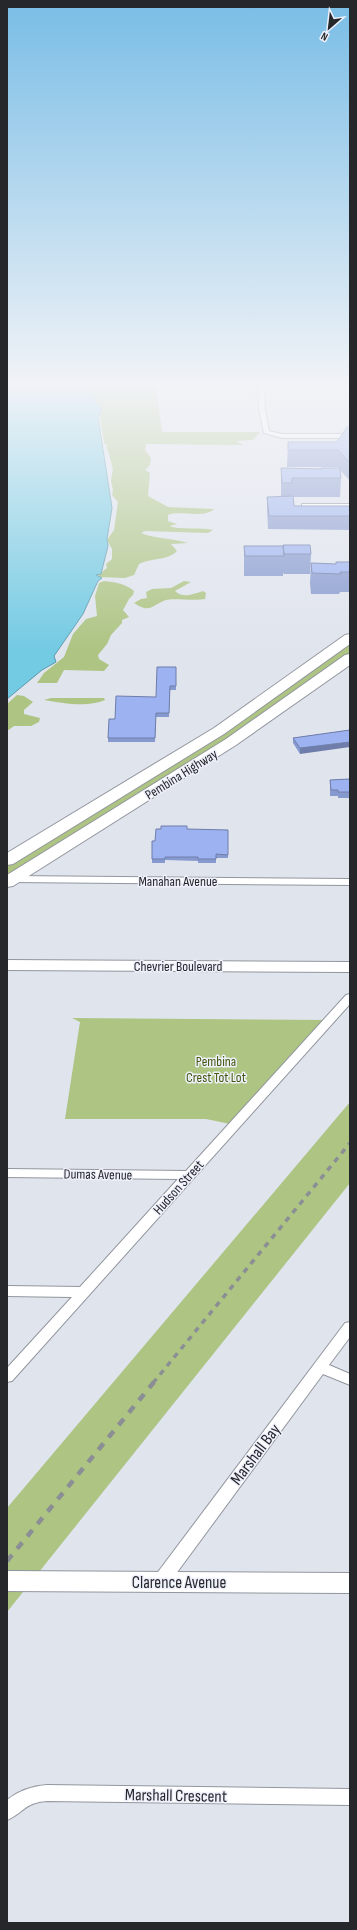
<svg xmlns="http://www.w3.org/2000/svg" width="357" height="1930" viewBox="0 0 357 1930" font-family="'Sofia Sans Condensed',sans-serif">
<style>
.green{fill:#adc482}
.water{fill:#72cae3;stroke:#5b99ac}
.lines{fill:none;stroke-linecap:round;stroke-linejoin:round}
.street-casing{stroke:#92969e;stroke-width:2}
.secondary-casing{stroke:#92969e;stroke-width:2}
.primary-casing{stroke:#92969e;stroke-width:2}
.street{fill:#fff;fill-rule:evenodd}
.secondary{fill:#fff;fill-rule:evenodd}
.primary{fill:#fff;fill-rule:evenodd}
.rail-far1{stroke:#8b8e94;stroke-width:3.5;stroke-dasharray:5.5 5.5;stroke-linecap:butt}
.rail{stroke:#8b8e94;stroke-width:4.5;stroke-dasharray:8 8;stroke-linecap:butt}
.wall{fill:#879acf}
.shaded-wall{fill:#6e7da9}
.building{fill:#9db3f1;stroke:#6e7da9}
.labels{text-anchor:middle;stroke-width:3;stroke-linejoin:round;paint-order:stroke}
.street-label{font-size:14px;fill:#26272b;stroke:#eef1fb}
.park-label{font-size:14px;fill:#44570e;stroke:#eef1fb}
.near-street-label{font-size:17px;fill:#26272b;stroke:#eef1fb}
</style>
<rect width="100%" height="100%" fill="#e0e4ed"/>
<!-- green -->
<path class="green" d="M90 382H155L162 432H260L253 440 236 441 243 445 146 444 145 450 151 458 150 465 145 470 150 473 148 496 168 507 214 509C203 519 181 510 168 515V521L177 524 170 526C177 530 202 527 213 530L208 533 145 531 141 533C156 539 173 538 188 543L171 544 177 551C167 561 154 557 139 564L134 575 125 578 99 577 98 575 107 568 106 564 112 559V549L107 540 114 530 118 502 112 495 113 490 111 481 113 469 106 444H104L98 403 92 395Z
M104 581C115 582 126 584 134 591L133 595 129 599 123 610 129 617 122 620V623L111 635 107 644 98 655 99 659 109 665 104 671 64 670 57 683H37L44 673 64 657 73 634 86 619 97 616 95 596 99 583Z
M184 581 191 582 175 591C183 599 193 594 203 591L206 593 205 599C195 601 172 598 166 600 152 605 150 614 134 603L141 599 147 598 146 592 152 589 171 588Z
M350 638V658L267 718 7 877V860L185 752Z
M17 695 24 696 33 702 24 710V714L40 718 39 722 31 726H14L7 731V704Z
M51 698H104L105 700C87 708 63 703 44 700Z
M72 1018 330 1020 235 1125 206 1119H65L80 1022Z
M350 1102V1183L7 1612V1508Z"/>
<!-- water -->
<path class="water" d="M7 382H90C92 392 94 403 102 409L98 417 112 508 107 539 108 546 101 574 96 575 102 578 98 581 83 614 54 656 56 662 42 670 7 699Z"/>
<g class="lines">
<!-- street casing -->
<g class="street-casing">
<path id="street" d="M258 382H264L265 409 269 431 282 434H350V438H282L264 433 259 409Z
M302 504H350V508H302Z
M7 874 13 876 350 879V885L12 882 7 881Z
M350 994V1004L12 1381 7 1382V1368L72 1297 7 1296V1286L80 1287 178 1179 7 1177V1169L186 1171 346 995Z
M350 1322V1337L329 1365 350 1374V1385L323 1374 167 1586 161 1588 155 1586 153 1581 155 1576 345 1323Z
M47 1785 350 1789V1805L47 1801C23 1803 24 1813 7 1820V1800C18 1791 33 1786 47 1785Z"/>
</g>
<!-- secondary casing -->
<g class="secondary-casing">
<path id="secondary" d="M7 960 350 962V972L7 970Z
M7 1571 350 1573V1593L7 1591Z"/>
</g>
<!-- primary casing -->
<g class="primary-casing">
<path id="primary" d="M350 634V644L224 734 13 864 7 865V853L214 728 345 635Z
M350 654V665L236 745 13 886 7 887V875L226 739 345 655Z"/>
</g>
<!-- street -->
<use href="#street" class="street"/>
<!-- secondary -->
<use href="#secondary" class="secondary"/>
<!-- primary -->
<use href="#primary" class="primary"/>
<!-- rail-far1 -->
<path class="rail-far1" d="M153 1383 350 1143"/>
<!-- rail -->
<path class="rail" d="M7 1561 154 1382"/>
</g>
<!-- wall -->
<path class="wall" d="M350 427V481L340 470 341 478 340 497H293L294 506H350V530L268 529 267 510V497H281V468L321 469 338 468V467H287L288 442H337Z
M244 546 311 554 310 574H284L283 573V576H244Z
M350 562V592H340L339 594H311L310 583 311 563 336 564Z
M176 667V690H170L169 717H156L155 742H108V738L115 719 156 697Z
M350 730 300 754 293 743V738Z
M350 779V798H338V796H330V780Z
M228 830V858H216V863H198V861L165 860V863H152V859L155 841Z"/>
<!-- shaded-wall -->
<path class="shaded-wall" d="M350 742V747L300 754V748Z"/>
<!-- building -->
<path class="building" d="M347 427H350V463L338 450H288V442H337Z
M281 468 322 469 321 468H340L341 478H292V483H282Z
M293 496 294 506H350V516H269L267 497Z
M283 545H310L311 554H284Z
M244 546H283L284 556H245Z
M336 562H350V572H340L341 574 312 573 311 563 336 564Z
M157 667H176V686H170L169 713H156L155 738H108L109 719H115L116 696 156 697Z
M350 730V742L300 748 293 738Z
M350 779V792H338V790H331L330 780Z
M161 826H187V829L228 830V855L216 854V859H198V857H165V859H152V841H155L156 829H161Z"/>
<!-- sky -->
<linearGradient id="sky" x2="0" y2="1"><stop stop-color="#79bde6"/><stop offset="0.59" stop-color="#f1f3f7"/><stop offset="1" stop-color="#f1f3f7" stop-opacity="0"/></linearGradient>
<rect width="357" height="652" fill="url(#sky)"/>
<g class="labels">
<!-- street labels -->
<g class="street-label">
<text transform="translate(181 774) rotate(-32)" y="5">Pembina Highway</text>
<text x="178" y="886">Manahan Avenue</text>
<text x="178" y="971">Chevrier Boulevard</text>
<text transform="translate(98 1174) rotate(1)" y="5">Dumas Avenue</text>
<text transform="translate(178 1187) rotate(-48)" y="5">Hudson Street</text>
</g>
<!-- park labels -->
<g class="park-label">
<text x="216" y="1066">Pembina<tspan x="216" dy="16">Crest Tot Lot</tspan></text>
</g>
<!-- near-street labels -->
<g class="near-street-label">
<text transform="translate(255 1454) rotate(-53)" y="6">Marshall Bay</text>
<text x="179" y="1588">Clarence Avenue</text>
<text transform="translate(176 1795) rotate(1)" y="6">Marshall Crescent</text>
</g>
</g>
<!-- border -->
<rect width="357" height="1930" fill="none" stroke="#26272b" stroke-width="16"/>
<!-- north arrow -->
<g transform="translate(329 28) rotate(208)" stroke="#eef1fb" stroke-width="3" paint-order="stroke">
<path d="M0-3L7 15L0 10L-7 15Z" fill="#26272b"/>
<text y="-6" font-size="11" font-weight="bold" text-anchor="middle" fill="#26272b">N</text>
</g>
</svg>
